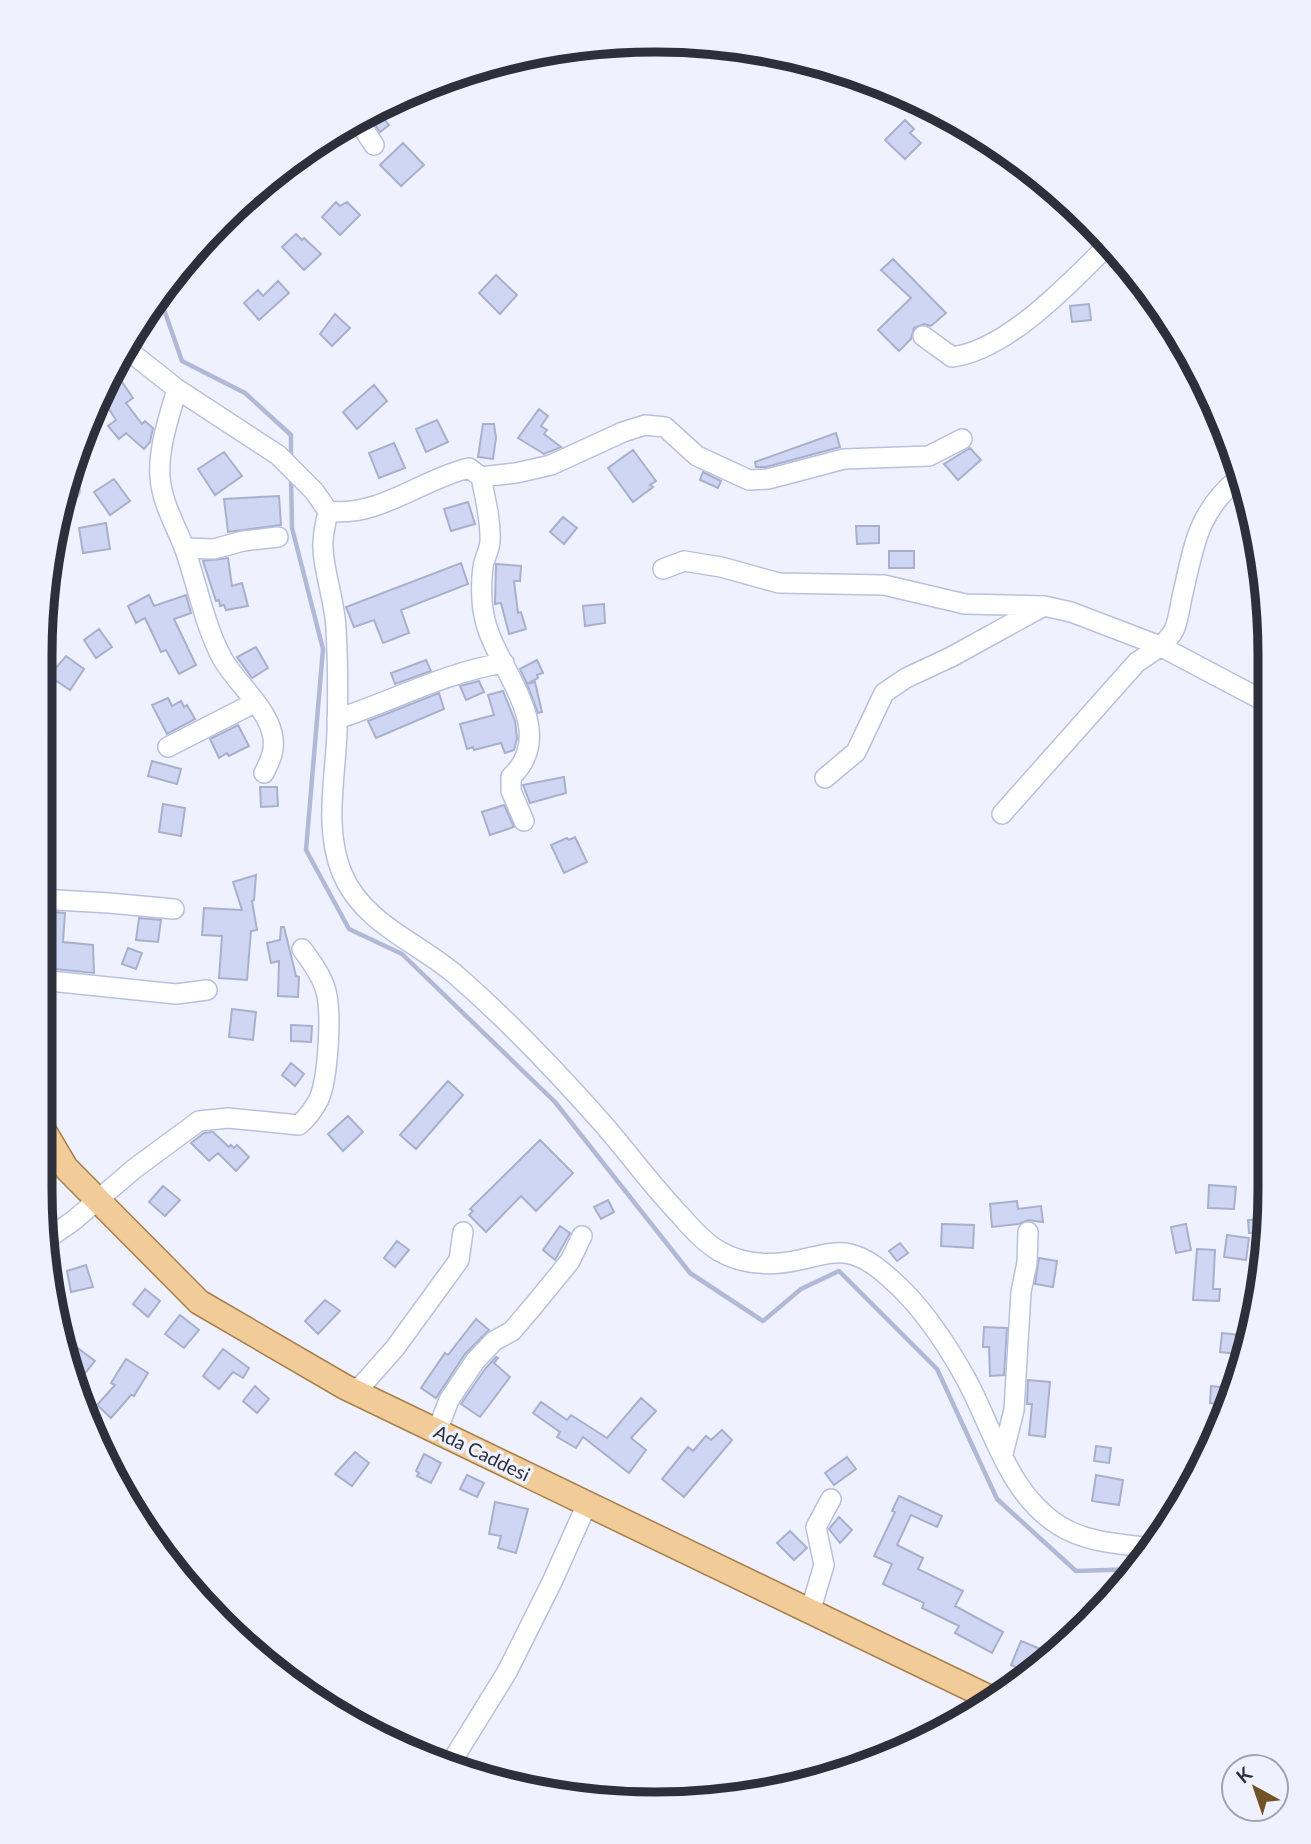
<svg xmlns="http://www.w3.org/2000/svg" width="1311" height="1844" viewBox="0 0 1311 1844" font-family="Lato,sans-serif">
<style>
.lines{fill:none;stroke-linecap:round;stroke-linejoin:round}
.stream{stroke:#b1b9d7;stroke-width:4.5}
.building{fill:#ced6f3;stroke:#a8b0cc;stroke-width:2}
.minor-casing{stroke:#b8c0dd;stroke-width:22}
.major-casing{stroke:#a77f4b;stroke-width:27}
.minor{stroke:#fff;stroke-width:19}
.major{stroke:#f2cc98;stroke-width:24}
.labels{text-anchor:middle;stroke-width:7;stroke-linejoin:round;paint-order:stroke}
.street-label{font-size:19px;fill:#2d303b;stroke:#eff2fe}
.rim{fill:none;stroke:#2d303b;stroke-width:9}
</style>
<rect width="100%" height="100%" fill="#eff2fe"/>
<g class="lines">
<!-- stream -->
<path class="stream" d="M161 301 182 361 245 393 291 435V460
M291 476 292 528 323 649 306 850 349 929 402 954 555 1102 690 1273 763 1321 801 1289 839 1271 937 1369 997 1499 1076 1571 1138 1569"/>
</g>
<!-- building -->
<path class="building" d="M379 113 389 125 380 132 371 119Z
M905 120 914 129 910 133 921 143 905 159 885 140Z
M403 143 424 165 401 186 380 165Z
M336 202 340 206 347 202 360 215 340 235 322 217Z
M296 234 302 240 304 238 321 254 304 270 282 247Z
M893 259 946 313 931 326 924 324 914 328 911 339 899 351 878 330 911 298 881 270Z
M496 275 517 295 500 314 479 293Z
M278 281 289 293 259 320 244 303 258 290 263 296Z
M1089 304 1091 320 1072 322 1070 306Z
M335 314 350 328 332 346 320 334Z
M120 379 133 398 126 403 142 424 145 421 153 428 150 442 144 449 126 433 119 439 108 426 116 420 103 400 108 387Z
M374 385 387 401 357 429 343 412Z
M539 409 548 416 541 426 547 430 544 434 561 447 544 454 518 438Z
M437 420 448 442 426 452 416 429Z
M483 424H494L496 438 493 459 478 457Z
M836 433 840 447 766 467H756L755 462Z
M394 443 405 468 379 478 369 453Z
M970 448 981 460 958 480 944 464Z
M633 450 656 481 650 485 653 487 633 502 608 468Z
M224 452 242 476 215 495 198 469Z
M703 472 721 481 718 488 700 480Z
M114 479 130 501 110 515 94 492Z
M279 496 281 525 228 532 224 499Z
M468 502 475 524 451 531 444 509Z
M563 517 577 528 564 544 550 532Z
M106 523 110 549 83 553 79 528Z
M856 526H879V543L857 544Z
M889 551H914V568H889Z
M228 558 232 586 242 583 248 606 226 610 224 605 220 606 219 600 216 601 203 561Z
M461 563 468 584 401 610 409 633 383 643 374 620 354 627 346 607Z
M496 564 521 566 520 581H514L518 613 521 612 526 629 509 634 501 603 495 604Z
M149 595 154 606 186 595 191 613 174 619 196 665 179 674 166 650 161 652 145 618 136 623 128 606Z
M604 604 605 623 585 626 583 606Z
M99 629 112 647 96 658 84 640Z
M256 647 268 668 252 678 237 657Z
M66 656 84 669 70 690 49 676Z
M426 660 431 671 395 684 391 673Z
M537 660 543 673 537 675 538 678 527 684 520 669Z
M479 681 484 692 466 700 460 686Z
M535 682 542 712 538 713 527 684Z
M503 691 515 721 517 738 514 750 505 753 501 743 474 750 473 747 467 749 460 724 494 715 488 695Z
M439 693 444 709 376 738 368 721Z
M168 698 172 706 181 701 184 707 187 705 195 719 167 734 152 705Z
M238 725 249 746 229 756 227 753 219 758 210 739Z
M152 761 181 769 177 784 148 776Z
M564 777 566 793 530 803 523 785Z
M260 787H277L278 806 261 807Z
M163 804 185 808 181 836 159 832Z
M504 805 514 827 490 835 482 812Z
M575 837 587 862 564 873 551 845 567 838 569 840Z
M256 875 254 900 252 901 257 930 251 931 247 980 219 978 222 936 202 935 204 908 242 910 233 882Z
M40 911 65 913 63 942 93 945 94 973 46 968 47 952 40 951Z
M139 918 161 920 158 942 136 940Z
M281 927H284L296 976 299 977 298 997 278 996 279 961 271 963 267 943 280 940Z
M128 948 142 953 136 969 122 964Z
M40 992 53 994 47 1036H40Z
M232 1009 256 1012 253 1040 229 1037Z
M291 1025 312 1026 311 1042 291 1041Z
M291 1063 304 1074 295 1086 282 1075Z
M448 1081 463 1095 416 1149 400 1135Z
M348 1116 363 1132 343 1151 328 1134Z
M213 1132 229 1147 231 1145 234 1148 237 1145 249 1157 236 1171 218 1153 209 1161 191 1143 204 1133Z
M540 1140 573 1173 536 1211 521 1196 486 1232 469 1215 473 1211 470 1209Z
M1209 1185 1236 1187 1234 1209 1208 1208Z
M163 1186 180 1200 165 1216 149 1202Z
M608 1200 614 1212 601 1219 594 1207Z
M1017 1201 1018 1209 1041 1206 1043 1222 1028 1220 1019 1224 992 1227 990 1204Z
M1269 1219V1232L1249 1233 1248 1220Z
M942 1224 974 1225 973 1248 941 1246Z
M1186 1224 1191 1250 1176 1253 1171 1227Z
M560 1226 570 1233 555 1260 543 1250Z
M1227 1235 1249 1238 1246 1260 1224 1257Z
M397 1241 409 1250 395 1267 384 1258Z
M900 1243 908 1253 897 1261 889 1251Z
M1197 1249 1215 1250 1213 1289H1220L1219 1301 1193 1300Z
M1039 1258 1057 1261 1053 1287 1035 1284Z
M86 1265 93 1287 71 1292 67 1271Z
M145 1289 160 1301 148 1317 133 1304Z
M325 1300 340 1311 318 1334 305 1321Z
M180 1315 199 1330 184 1348 165 1334Z
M476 1319 489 1330 465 1354 436 1398 421 1388 445 1353 448 1355Z
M984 1327 1007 1328 1004 1375 990 1376 989 1347H983Z
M1222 1333 1249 1336 1247 1355 1220 1352Z
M59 1334 95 1361 77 1383 61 1348Z
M223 1349 249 1368 243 1378 233 1372 219 1389 203 1376Z
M496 1357 498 1358 494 1363 510 1377 480 1417 461 1404 485 1369Z
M126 1359 148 1373 134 1396 131 1395 111 1418 97 1405 115 1385 111 1383Z
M1028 1380 1050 1382 1045 1437 1029 1435 1032 1404H1027Z
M255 1386 269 1399 257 1413 243 1401Z
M1211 1386 1229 1388 1227 1405 1210 1403Z
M641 1398 656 1411 631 1438 646 1450 629 1473 583 1437 576 1448 557 1437 560 1432 533 1413 541 1402 567 1420 571 1415 607 1438Z
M722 1430 732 1440 684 1497 662 1479 688 1447 693 1451 706 1436 711 1440Z
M1096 1446 1111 1448 1109 1463 1094 1461Z
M355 1452 369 1463 352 1486 335 1474Z
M424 1454 441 1463 431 1483 417 1476 419 1473 416 1471Z
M847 1457 856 1469 834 1485 825 1473Z
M467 1475 484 1483 477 1497 460 1489Z
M1096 1475 1123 1480 1119 1505 1092 1501Z
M899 1496 942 1516 937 1527 911 1515 897 1545 923 1558 918 1569 963 1591 955 1606 1003 1632 992 1653 955 1633 959 1626 922 1608 924 1603 883 1584 892 1564 874 1556 895 1512 892 1511Z
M495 1502 528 1509 516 1553 498 1548 501 1536 489 1534Z
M839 1517 852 1530 840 1543 829 1529Z
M790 1531 807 1548 794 1560 777 1543Z
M1021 1641 1055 1655 1028 1672 1011 1665Z"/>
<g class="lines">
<!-- minor casing -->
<g class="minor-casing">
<path id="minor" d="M357 119 374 145
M923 336 952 357C1008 350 1071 282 1110 243
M124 347 177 389 278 455 314 491 328 511C378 518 422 479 469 468L481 477C485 498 491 520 490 541 490 550 484 558 483 567 481 581 481 601 484 615 492 665 562 729 511 777V791L524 821
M177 389C169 417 158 448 160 477 162 503 175 524 184 547 197 583 204 624 222 658 236 683 265 705 272 733 276 749 271 759 264 773
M481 477 516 473 551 465 623 432 645 425 665 427 697 456 749 480 768 479 844 459 929 456 962 439
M69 490H70
M328 511C326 523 322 536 323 548 324 574 335 601 336 629 338 664 338 699 337 733 335 780 324 829 342 873 363 924 418 942 457 976 510 1022 558 1073 604 1125 630 1155 653 1187 681 1216 692 1229 704 1242 719 1251 743 1265 772 1266 799 1260 815 1257 833 1250 850 1254 867 1258 881 1270 894 1282 921 1306 947 1345 965 1377 993 1428 1008 1494 1060 1526 1087 1543 1122 1544 1153 1548
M184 548 214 549 243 541 278 537
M663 569 684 561 721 567 779 583 884 585 965 604 1044 606 1071 612 1160 646 1266 702
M337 719C393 701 446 672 504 663
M168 747 254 703
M825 778 856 752 884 693 906 678 951 657 1042 607
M1002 814 1137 662C1149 654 1167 644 1174 630 1179 620 1180 604 1183 593 1194 545 1198 511 1239 478
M40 899 109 903 174 909
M40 980 176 994 207 990
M47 1239 73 1221 134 1169 199 1121 228 1118 299 1125C307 1118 314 1109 319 1099 328 1078 332 1014 326 991 322 976 311 961 302 949
M356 1392 395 1348 459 1260 463 1232
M437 1431 449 1400 475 1361 494 1341 512 1331 535 1304 570 1261 582 1236
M1003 1454 1014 1410 1021 1292 1027 1263 1028 1232
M810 1612 824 1565 816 1527 831 1499
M452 1761 507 1672 552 1582 587 1504"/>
</g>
<!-- major casing -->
<g class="major-casing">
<path id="major" d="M40 1124 66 1168 199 1302 345 1387 988 1697"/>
</g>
<!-- minor -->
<use href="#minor" class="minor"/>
<!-- major -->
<use href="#major" class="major"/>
</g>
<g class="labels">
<!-- street labels -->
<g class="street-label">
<text transform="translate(482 1453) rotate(26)" y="7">Ada Caddesi</text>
</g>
</g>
<!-- crop -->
<path d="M0 0H1311V1844H0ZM655 52H655A603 603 0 0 1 1258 655V1189A603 603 0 0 1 655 1792H655A603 603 0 0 1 52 1189V655A603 603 0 0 1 655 52Z" fill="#eff2fe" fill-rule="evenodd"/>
<path class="rim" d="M655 52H655A603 603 0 0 1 1258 655V1189A603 603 0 0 1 655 1792H655A603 603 0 0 1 52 1189V655A603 603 0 0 1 655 52Z"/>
<!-- north arrow -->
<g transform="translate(1255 1788) rotate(320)"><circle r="33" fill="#eff2fe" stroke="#a1a4b0" stroke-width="2"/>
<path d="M0-5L12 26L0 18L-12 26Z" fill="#725328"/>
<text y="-10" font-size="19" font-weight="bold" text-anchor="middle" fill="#2d303b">K</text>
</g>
</svg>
